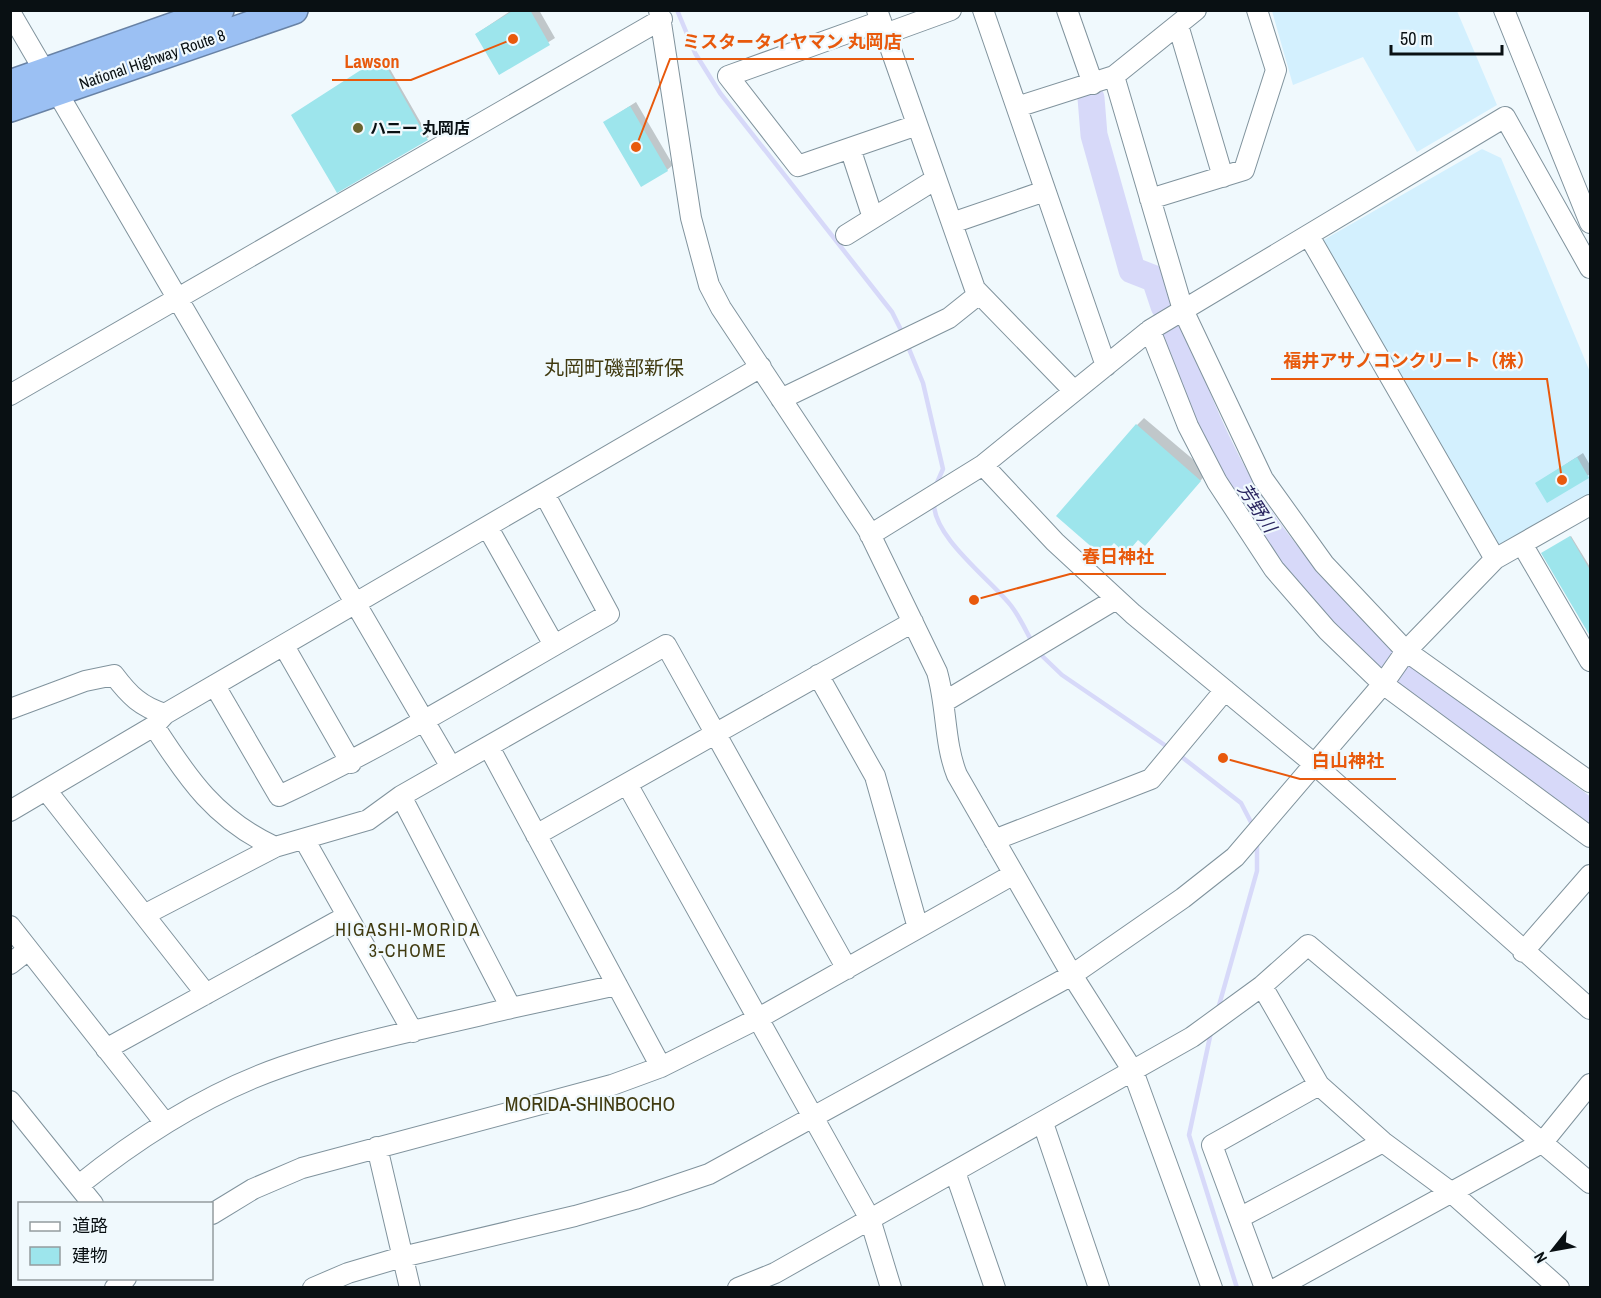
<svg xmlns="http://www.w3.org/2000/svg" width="1601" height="1298" viewBox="0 0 1601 1298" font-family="'Archivo Narrow','Noto Sans JP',sans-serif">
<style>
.built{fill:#d3f0fe}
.shadow{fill:#0003}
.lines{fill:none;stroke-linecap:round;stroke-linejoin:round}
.stream{stroke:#d7d9f9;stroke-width:4.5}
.river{stroke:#d7d9f9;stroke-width:27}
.building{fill:#9de5ec}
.minor-casing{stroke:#80939d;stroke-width:22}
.highway-casing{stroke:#6882a5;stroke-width:30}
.minor{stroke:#fff;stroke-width:20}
.highway{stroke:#9bc0f3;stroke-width:27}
.poi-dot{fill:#6a632f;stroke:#f0f9fd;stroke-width:2}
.labels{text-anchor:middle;stroke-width:4.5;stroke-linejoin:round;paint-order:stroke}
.street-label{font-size:16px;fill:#091013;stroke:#f0f9fd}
.poi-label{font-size:16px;font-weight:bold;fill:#091013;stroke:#f0f9fd;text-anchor:start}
.water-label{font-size:18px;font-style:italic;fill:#28245f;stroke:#f0f9fd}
.neighbourhood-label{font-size:18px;letter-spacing:1.5px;fill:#403a10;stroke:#f0f9fd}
.quarter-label{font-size:20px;fill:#403a10;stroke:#f0f9fd}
.leader{fill:none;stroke:#e8590c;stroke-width:2}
.callout-dot{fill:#e8590c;stroke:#f0f9fd;stroke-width:2}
.callout-label{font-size:18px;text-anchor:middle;font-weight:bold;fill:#e8590c;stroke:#f0f9fd;stroke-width:4.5;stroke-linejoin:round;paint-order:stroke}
</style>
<rect width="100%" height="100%" fill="#f0f9fd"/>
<!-- built -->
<path class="built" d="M1272 11H1457L1497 105 1417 152 1363 57 1293 85Z
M1482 149 1501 158 1590 372V494L1502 545 1495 543 1320 242Z"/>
<!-- shadow -->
<path class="shadow" d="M512 10H539L555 38 499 73 476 34Z
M383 57 429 137 337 191 294 114Z
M636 102 673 165 667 170 605 122Z
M1144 418 1208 472 1152 536 1137 425Z
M1583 453 1590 465V474L1548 501 1537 483Z
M1571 536 1590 567V632L1543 554Z"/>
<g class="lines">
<!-- stream -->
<path class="stream" d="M677 10 695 53 720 93 892 312 903 334
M907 344 923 383 943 469 936 485
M934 502C932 535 987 577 1008 602 1018 613 1025 629 1032 642
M1038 652 1062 675 1169 748
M1178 754 1241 803 1253 826
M1218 1009 1257 871V840
M1211 1032 1189 1135 1237 1288"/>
<!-- river -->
<path class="river" d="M1091 98 1094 135 1132 270 1155 279 1164 306
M1173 331C1192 388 1216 446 1247 498 1284 558 1334 608 1381 659
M1407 678 1590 813"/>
</g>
<!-- building -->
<path class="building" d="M514 10H530L550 45 499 75 475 34Z
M381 57 428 140 337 193 291 115Z
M630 106 668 171 641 187 603 122Z
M1136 424 1201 481 1145 546 1138 540 1126 554 1114 543 1102 556 1056 516Z
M1577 457 1589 478 1547 503 1535 483Z
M1570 536 1590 570V636L1541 553Z"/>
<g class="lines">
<!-- minor casing -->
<g class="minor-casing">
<path id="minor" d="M659 10 691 218 709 285 721 308 868 530 937 672C947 706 944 743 957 775L1072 975 1133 1071 1212 1288
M877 10 975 289 1074 391
M983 10 1106 366
M1067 10 1093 84
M1504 10 1590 223
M10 12 45 72
M881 21 728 76 798 166 917 125
M1178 25 1223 177
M885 34 951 10
M1114 76 1183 310 1263 479 1324 564 1406 651 1590 782
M57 92 451 767
M1017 107 1114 76 1196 10
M850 148 873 218
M1150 199 1244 170 1276 70 1257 10
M952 223 1045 191
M846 235 936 179
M1309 236 1495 559
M1150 330 1188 426 1217 482 1274 569 1327 630 1383 684 1590 837
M10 395 662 19
M781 399 949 318 979 294
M983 465 1055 542 1133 614 1313 763 1590 1009
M488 528 554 645
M870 535 983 465 1150 330 1505 117 1590 268
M1522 544 1590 661
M284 646 351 763
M818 675 875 776 918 928
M215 686 279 796C393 743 499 676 609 614L545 495
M944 702 1116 599
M10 709 85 681 114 675C129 695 141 707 165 714
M154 726C188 779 216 820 275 847L368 820 401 796
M489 747 661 1067
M627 784 870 1219 891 1288
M46 790 206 994
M10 811 154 726 165 714 761 367
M536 835 913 622
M304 839 413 1032
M994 840 1151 779 1225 690
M144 915 275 847
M10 926 165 1123
M1523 952 1590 875
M10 964 28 950
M617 985 511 1008 401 796 666 645 847 969
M1262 986 1319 1085 1383 1142 1452 1193 1559 1288
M106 1049 347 916
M10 1101 93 1204
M1043 1123 1099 1288
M377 1147 410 1288
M955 1172 995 1288
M79 1185C140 1136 207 1093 282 1067 356 1041 435 1027 511 1008
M212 1214 253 1189 302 1168 612 1085 661 1067 757 1019 1014 874
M1239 1218 1383 1142
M115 1288 126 1278
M313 1288 348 1273 402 1257 575 1216 635 1199 709 1174 1072 975 1183 898 1235 857 1383 684 1406 651 1495 559 1590 505
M738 1288 775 1273 1192 1037 1262 986 1308 945 1590 1183
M1265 1288 1212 1145 1319 1085
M1277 1288 1543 1142 1590 1084"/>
</g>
<!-- highway casing -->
<g class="highway-casing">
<path id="highway" d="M10 84 220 10
M10 108 294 10"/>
</g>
<!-- minor -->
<use href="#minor" class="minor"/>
<!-- highway -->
<use href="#highway" class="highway"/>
</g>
<!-- markers -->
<circle class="poi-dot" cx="358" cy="128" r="6"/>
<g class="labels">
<!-- street labels -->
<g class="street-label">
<text transform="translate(152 59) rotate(-19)" y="6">National Highway Route 8</text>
</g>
<!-- poi labels -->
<g class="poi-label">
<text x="370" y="134">ハニー 丸岡店</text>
</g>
<!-- water labels -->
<g class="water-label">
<text transform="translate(1257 508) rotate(57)" y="6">芳野川</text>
</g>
<!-- neighbourhood labels -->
<g class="neighbourhood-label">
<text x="408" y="936">HIGASHI-MORIDA<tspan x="408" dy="21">3-CHOME</tspan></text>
</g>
<!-- quarter labels -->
<g class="quarter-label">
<text x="614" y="375">丸岡町磯部新保</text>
<text x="590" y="1111">MORIDA-SHINBOCHO</text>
</g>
</g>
<!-- callouts -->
<path class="leader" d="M636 147L670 59H914M513 39L411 80H332M1562 480L1547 379H1271M974 600L1070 574H1166M1223 758L1300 779H1396"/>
<g class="callout-dot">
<circle cx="636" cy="147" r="6"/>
<circle cx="513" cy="39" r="6"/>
<circle cx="1562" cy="480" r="6"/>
<circle cx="974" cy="600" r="6"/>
<circle cx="1223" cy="758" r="6"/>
</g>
<g class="callout-label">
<text x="792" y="48">ミスタータイヤマン 丸岡店</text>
<text x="372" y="68">Lawson</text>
<text x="1409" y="367">福井アサノコンクリート（株）</text>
<text x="1118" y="563">春日神社</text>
<text x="1348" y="767">白山神社</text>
</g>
<!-- border -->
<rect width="1601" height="1298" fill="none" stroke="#091013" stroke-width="24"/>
<!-- legend -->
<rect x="18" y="1202" width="195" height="78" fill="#f0f9fd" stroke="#949c9f" stroke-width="1.5"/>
<rect x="30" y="1222" width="30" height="9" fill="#ffffff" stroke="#949c9f" stroke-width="1.5"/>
<text x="72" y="1232" font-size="18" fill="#091013">道路</text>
<rect x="30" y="1247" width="30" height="18" fill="#9de5ec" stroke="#949c9f" stroke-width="1.5"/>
<text x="72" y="1262" font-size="18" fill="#091013">建物</text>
<!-- north arrow -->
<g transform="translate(1553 1250) rotate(239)" stroke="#f0f9fd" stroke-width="4.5" paint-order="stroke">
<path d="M0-4.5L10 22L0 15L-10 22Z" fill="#091013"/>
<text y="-9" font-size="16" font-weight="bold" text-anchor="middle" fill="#091013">N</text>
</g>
<!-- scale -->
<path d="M1391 45v9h111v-9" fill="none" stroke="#091013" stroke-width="3"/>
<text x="1400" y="45" font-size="18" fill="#091013" stroke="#f0f9fd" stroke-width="4.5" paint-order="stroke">50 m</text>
</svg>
